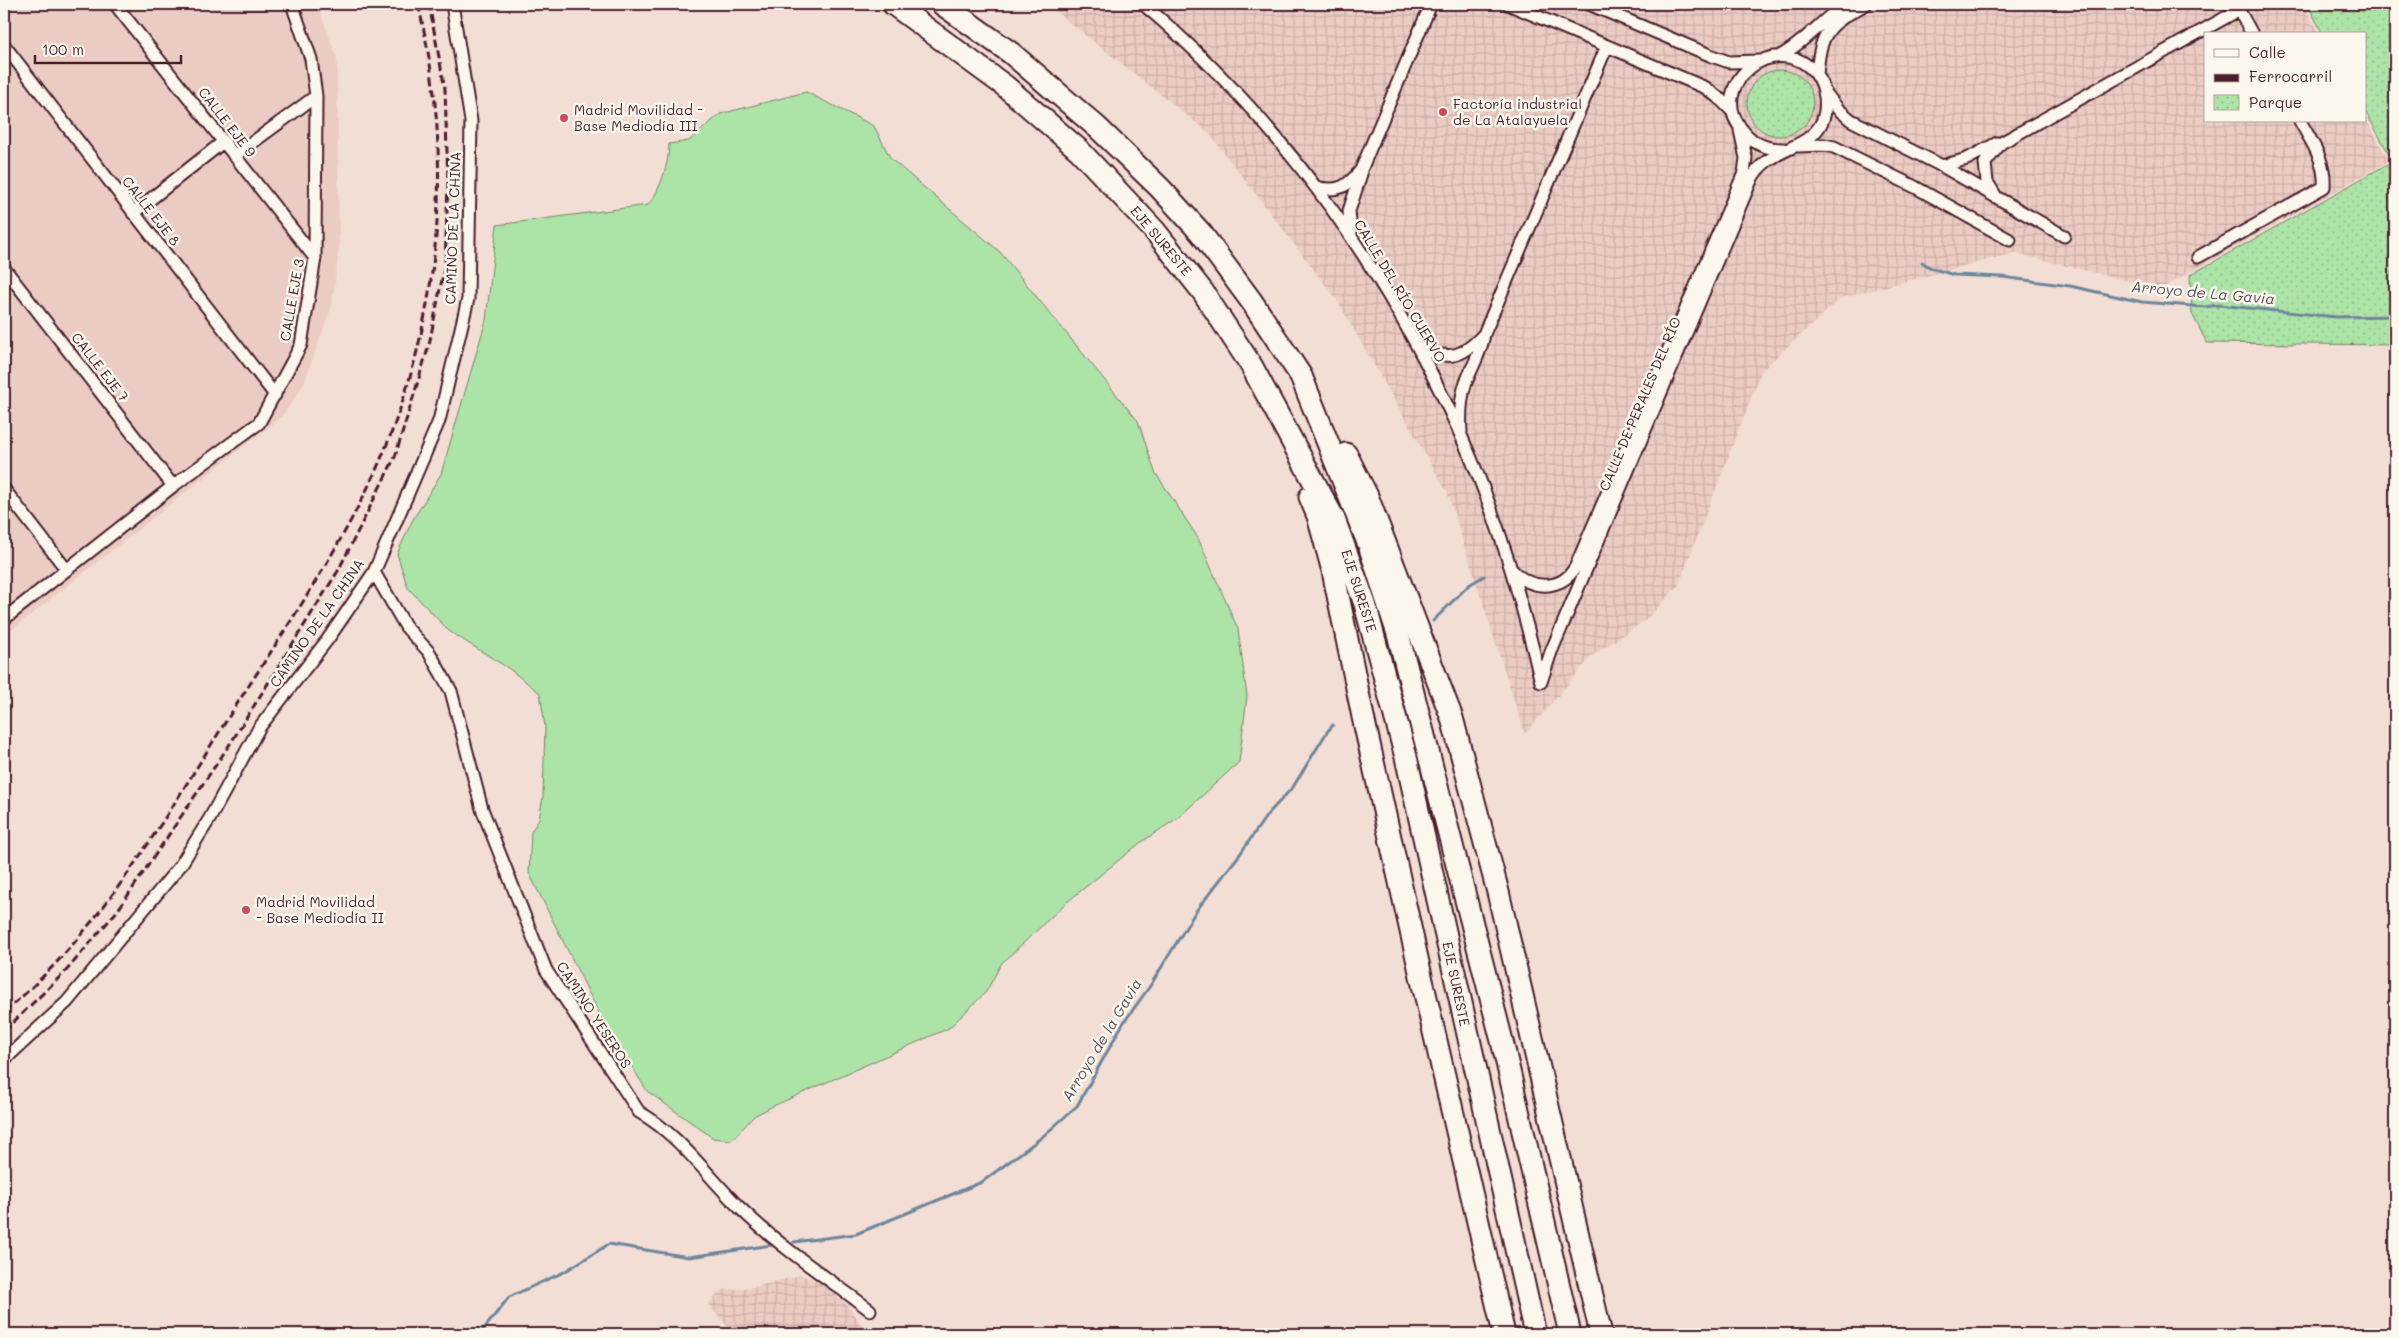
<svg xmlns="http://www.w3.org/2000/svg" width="2399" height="1338" viewBox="0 0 2399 1338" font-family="Mali,sans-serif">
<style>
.built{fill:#ebccc4}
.industrial{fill:url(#industrial-grid)}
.grass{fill:#ace3a7;stroke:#7b8169}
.park{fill:url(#park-dots);stroke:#7b8169}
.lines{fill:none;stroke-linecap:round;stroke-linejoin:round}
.stream{stroke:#6d869b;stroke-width:3}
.street-casing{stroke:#4a1f2b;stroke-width:15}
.highway-casing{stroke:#4a1f2b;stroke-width:25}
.street{stroke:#fbf7ec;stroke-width:11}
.highway{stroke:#fbf7ec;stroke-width:21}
.rail{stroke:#4a1f2b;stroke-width:3;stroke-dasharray:8 4;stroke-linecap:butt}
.poi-dot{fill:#d1495b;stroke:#fbf7ec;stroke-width:2}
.labels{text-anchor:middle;stroke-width:5;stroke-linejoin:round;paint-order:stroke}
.poi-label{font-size:14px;fill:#4a1f2b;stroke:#fbf7ec;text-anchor:start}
.street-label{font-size:14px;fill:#4a1f2b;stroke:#fbf7ec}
.water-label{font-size:15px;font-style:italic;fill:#5c5263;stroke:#fbf7ec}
</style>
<defs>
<pattern id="industrial-grid" width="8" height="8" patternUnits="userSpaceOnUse" patternTransform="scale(1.25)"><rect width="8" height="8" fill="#ebccc4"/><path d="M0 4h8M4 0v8" fill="none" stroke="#cbafa9"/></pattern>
<pattern id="park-dots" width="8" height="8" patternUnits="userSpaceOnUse" patternTransform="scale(1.25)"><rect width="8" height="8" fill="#ace3a7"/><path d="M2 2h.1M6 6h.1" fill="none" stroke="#96c290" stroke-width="1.8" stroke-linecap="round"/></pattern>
</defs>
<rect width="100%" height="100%" fill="#f2ded5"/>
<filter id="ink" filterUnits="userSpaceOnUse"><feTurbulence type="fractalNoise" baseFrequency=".02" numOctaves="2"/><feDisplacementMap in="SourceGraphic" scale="10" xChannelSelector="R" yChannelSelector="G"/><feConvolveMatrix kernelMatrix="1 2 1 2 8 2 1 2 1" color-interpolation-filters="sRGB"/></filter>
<g filter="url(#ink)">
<!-- built -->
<path class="built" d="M4 4H317L337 58 339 248 332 305 303 386 283 415 4 636Z"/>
<!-- industrial -->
<path class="industrial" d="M1046 4H2303L2320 34H2205V121H2365V117L2389 161 2160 289 2015 253 1841 298 1762 370 1678 586 1646 620 1593 655 1525 734 1447 492 1337 300 1208 132Z
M801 1275 825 1284 850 1308 866 1331 856 1334H734L708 1304 721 1290 754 1287Z"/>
<!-- grass -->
<path class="grass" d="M806 92 874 126 891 159 1000 252 1138 421 1155 472 1198 538 1238 629 1247 696 1239 762 1179 817 1140 843 1067 902 1001 964 986 992 949 1028 771 1107 754 1116 732 1140 713 1138 647 1091 601 1017 529 873 531 832 539 819 543 797 545 727 540 693 508 668 449 631 408 588 397 554 412 521 441 474 486 320 497 225 648 205C660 191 669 164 669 144L689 141 720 114Z"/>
<!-- park -->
<path class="park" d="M2307 4H2395V345L2207 343 2192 314 2190 275 2393 161 2365 111V34H2323Z
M1747 103a33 33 0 1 1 66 0a33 33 0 1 1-66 0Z"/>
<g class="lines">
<!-- stream -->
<path class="stream" d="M1922 262 1931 268 1954 275 2002 277 2070 286 2142 302 2205 307 2219 305 2336 317 2395 316
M1433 621 1469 585 1484 576
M794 1242 856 1234 982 1182 1041 1138 1077 1106 1122 1025 1150 986 1196 911 1240 854 1267 815 1293 787 1327 732 1333 725
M480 1334 509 1297 564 1272 609 1244 689 1257 772 1245"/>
<!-- street casing -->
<g class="street-casing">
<path id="street" d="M115 4 315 258
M1143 4C1287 125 1396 283 1470 456 1501 528 1523 605 1541 682
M1508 4 1706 88 1720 99 1733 112
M1589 4 1712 56 1729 62 1758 61
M2236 5 2252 34
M4 45 275 395
M1780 56C1806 42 1822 19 1846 4
M1817 76C1820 31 1828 25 1866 4
M1824 91 1838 109 1851 120 1942 166 2064 236
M1798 146 1824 145 1834 147 1915 187 2010 240
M234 156 316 96
M1942 166 1967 159 1997 143
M1316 187C1338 193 1348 186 1361 170L1431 4
M1995 195 1987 182 1985 163 2001 143 2239 10
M133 213 223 142
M1351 233 1349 211 1361 174
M2198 257 2324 187C2326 161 2312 143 2300 121
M4 268 173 486
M1418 346C1448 362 1462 358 1484 334
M1461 432C1460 416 1460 401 1465 385 1471 368 1482 352 1484 334L1607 46
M4 489 66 569
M1512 570C1530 590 1562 592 1576 566L1744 173 1746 158 1740 130
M374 572 406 627 429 652 451 691 482 809 546 970 639 1112C680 1135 707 1176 741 1209 779 1246 827 1278 870 1310
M4 619 173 486 259 423 301 345 315 258 316 96 311 59 292 4
M1541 682 1551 652 1752 178C1769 147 1808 151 1822 122 1828 108 1826 87 1817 75 1777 25 1702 87 1744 132 1755 145 1767 149 1784 149
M4 1060 67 1002 180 866 210 818 259 728 328 639 374 572 388 540 439 421 468 299 471 121 452 4"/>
</g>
<!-- highway casing -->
<g class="highway-casing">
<path id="highway" d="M893 4 1005 86 1079 150 1155 231 1203 292 1251 365 1334 519 1365 604 1406 757 1535 1334
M942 4 1011 53 1098 128 1160 188 1201 233 1252 302 1301 376 1369 545 1398 634 1502 1041 1570 1334
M1346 454 1367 496 1452 718 1498 892 1601 1334
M1310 497 1318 516 1333 571 1363 717 1421 976 1504 1334"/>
</g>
<!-- street -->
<use href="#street" class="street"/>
<!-- highway -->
<use href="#highway" class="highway"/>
<!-- rail -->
<path class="rail" d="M4 1012C93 939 155 834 216 737 268 654 327 572 370 483 440 335 457 163 418 4
M4 1031 66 971 118 910 232 741 338 571 395 457 429 345 445 264 448 183 445 89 429 4"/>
</g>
</g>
<!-- markers -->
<g class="poi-dot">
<circle cx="1443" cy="112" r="5"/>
<circle cx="564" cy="118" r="5"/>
<circle cx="246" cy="910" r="5"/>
</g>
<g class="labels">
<!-- poi labels -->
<g class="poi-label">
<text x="1453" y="109">Factoría industrial<tspan x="1453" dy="16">de La Atalayuela</tspan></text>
<text x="574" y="115">Madrid Movilidad -<tspan x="574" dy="16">Base Mediodía III</tspan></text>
<text x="256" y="907">Madrid Movilidad<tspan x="256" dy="16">- Base Mediodía II</tspan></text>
</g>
<!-- street labels -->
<g class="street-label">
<text transform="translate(227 122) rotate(52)" y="5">CALLE EJE 9</text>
<text transform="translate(151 211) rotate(52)" y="5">CALLE EJE 8</text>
<text transform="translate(453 228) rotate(-88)" y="5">CAMINO DE LA CHINA</text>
<text transform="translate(1161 241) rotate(50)" y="5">EJE SURESTE</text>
<text transform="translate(1400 291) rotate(59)" y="5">CALLE DEL RÍO CUERVO</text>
<text transform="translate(292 300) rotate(-80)" y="5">CALLE EJE 3</text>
<text transform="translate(100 367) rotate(52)" y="5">CALLE EJE 7</text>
<text transform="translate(1640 404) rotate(-67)" y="5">CALLE DE PERALES DEL RÍO</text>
<text transform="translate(1359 591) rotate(72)" y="5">EJE SURESTE</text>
<text transform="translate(317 623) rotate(-55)" y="5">CAMINO DE LA CHINA</text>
<text transform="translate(1456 984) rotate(78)" y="5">EJE SURESTE</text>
<text transform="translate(594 1015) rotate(57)" y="5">CAMINO YESEROS</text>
</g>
<!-- water labels -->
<g class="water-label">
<text transform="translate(2203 293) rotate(5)" y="5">Arroyo de La Gavia</text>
<text transform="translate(1102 1040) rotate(-59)" y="5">Arroyo de la Gavia</text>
</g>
</g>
<!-- margin -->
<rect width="2399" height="1338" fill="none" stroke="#fbf7ec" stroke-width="20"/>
<rect x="10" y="10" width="2379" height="1318" fill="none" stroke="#4a1f2b" stroke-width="2" filter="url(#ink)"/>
<!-- legend -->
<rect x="2204" y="32" width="162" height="90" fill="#fbf7ec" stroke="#b4a19f"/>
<rect x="2214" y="49" width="25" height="8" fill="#fbf7ec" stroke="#b4a19f"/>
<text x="2249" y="58" font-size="15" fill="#4a1f2b">Calle</text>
<rect x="2214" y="74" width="25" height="8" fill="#4a1f2b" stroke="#b4a19f"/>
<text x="2249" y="82" font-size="15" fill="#4a1f2b">Ferrocarril</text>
<rect x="2214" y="95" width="25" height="15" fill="url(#park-dots)" stroke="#b4a19f"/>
<text x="2249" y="108" font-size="15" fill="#4a1f2b">Parque</text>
<!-- scale -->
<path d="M35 55v8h146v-8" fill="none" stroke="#4a1f2b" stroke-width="2.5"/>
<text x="42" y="55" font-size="15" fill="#4a1f2b" stroke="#fbf7ec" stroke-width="4" paint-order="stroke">100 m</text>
</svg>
